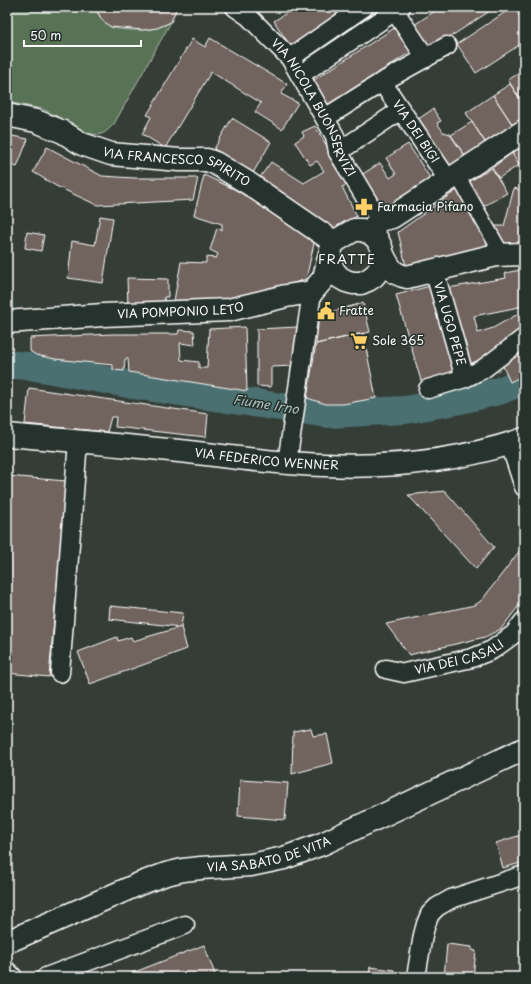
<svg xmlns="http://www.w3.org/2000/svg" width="531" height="984" viewBox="0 0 531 984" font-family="'Playpen Sans',sans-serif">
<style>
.green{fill:#597257;stroke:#acb8ab}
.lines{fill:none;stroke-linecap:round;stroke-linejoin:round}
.river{stroke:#4b6f71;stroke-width:28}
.building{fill:#71645d;stroke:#fff}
.pedestrian-casing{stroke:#fff;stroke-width:17}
.minor-casing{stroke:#fff;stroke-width:21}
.tertiary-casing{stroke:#fff;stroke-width:25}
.secondary-casing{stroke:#fff;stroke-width:25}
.pedestrian{stroke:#26332d;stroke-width:14}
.minor{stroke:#26332d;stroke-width:18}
.tertiary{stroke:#26332d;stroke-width:22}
.secondary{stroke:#26332d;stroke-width:22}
.labels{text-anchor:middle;stroke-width:3;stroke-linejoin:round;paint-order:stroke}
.street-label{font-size:12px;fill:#fff;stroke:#26332d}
.poi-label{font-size:12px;fill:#fff;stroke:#26332d;text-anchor:start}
.neighbourhood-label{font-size:13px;letter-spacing:1px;fill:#fff;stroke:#26332d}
.water-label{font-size:13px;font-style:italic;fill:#aebebf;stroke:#26332d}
</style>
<rect width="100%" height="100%" fill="#353d37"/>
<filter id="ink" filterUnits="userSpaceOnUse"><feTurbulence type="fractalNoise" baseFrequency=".025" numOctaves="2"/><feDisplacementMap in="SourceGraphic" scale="8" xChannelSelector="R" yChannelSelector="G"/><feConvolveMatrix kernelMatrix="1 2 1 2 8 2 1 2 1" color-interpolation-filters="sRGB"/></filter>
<g filter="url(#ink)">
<!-- green -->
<path class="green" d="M7 7H96C97 14 104 24 111 27 121 31 145 31 156 28 161 27 166 24 171 22L114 124C105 133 102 137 88 133L43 109 7 102Z"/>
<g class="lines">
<!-- river -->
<path class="river" d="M7 364 36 367 133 385 328 414 405 410 461 400 499 391 524 381"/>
</g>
<!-- building -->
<path class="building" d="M96 7H177L171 22 157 28 143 30 111 27 102 20 97 11Z
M296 7H351L290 46 274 21Z
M441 7H496L430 50 414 25Z
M513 7H514L524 23V42L476 73 457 44Z
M396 27 412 51 328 106 312 81Z
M210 38 287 84 281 94 298 103 282 129 255 112 261 103 211 72 165 148 142 134 151 117 147 115 192 39 205 47Z
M524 70V105L508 80Z
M510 84 524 105V121L514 127 493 95Z
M493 95 514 127 487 145 466 113Z
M433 109 441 121 437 123 444 133 446 132 448 134 449 133 467 159 448 173 414 122Z
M232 118 271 142 253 173 214 149Z
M472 122 487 145 467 159 451 135Z
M315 126 337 163 334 165 347 185 342 187 357 216 335 229 258 180 271 162 304 183 324 171 317 161 310 165 295 142 304 136 302 132Z
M7 135 28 139 17 167 7 164Z
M408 144 434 184 384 216 358 177 380 163 390 178 396 174 386 158Z
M524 145V173L512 153Z
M47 147 102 176 134 178H198L193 200 97 205 56 186 33 172Z
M512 153 519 165 499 178 492 168Z
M492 168 507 193 479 209 465 184Z
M204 175 236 190 315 239 306 279 259 295 197 307 173 306 181 262 206 263V257L216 258 218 254 210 250 217 228 222 230V224L194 215Z
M461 187 493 246 407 270 398 232Z
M514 188 524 191V248L499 245 490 226H504Z
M100 216 113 218 103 283 68 278 72 241 95 245Z
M27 232 44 235 41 251 25 248Z
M520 270 524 293V306L474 316 478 333 493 328 518 314 524 325V333L465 370 442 289 506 278 505 273Z
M127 278 168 279V297H164L165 308 128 306Z
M434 285 456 375 422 384 396 295Z
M363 303 370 332 316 344 319 315Z
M245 327 247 391 129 372 128 359H125L124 371 113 370V365L55 359 36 355 30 351V338L112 334H178L179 330 194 331 195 345 180 343 181 360 199 362V368H207L209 329Z
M298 327 295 366 271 367V387L257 386V329Z
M363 333 376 398 343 404H326L307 398 316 344Z
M524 347V375L510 382 500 360Z
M7 383H11L7 425Z
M29 388 208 414 206 437 115 427 116 417H111L107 432 25 424Z
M7 476 66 481 49 677 7 673Z
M445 491 494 547 476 569 408 495Z
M524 545V599L501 629 485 637 409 655 386 624 475 605 482 600Z
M110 606 183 613 181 627 109 619Z
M181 627 187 649 90 684 78 652 117 637 118 641 131 637 133 641Z
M311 729 313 736 327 734 333 763 292 774 293 732Z
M240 780 288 783 285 820 238 816Z
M524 834V862L503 868 496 843Z
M522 914 524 915V954H520Z
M447 944 472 947V950L476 951 473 977H444Z
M204 945 216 977H122Z
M520 963H524V977H520Z
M370 967 394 970V977H369Z"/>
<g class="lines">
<!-- pedestrian casing -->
<g class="pedestrian-casing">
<path id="pedestrian" d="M457 175 502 254"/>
</g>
<!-- minor casing -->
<g class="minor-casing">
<g id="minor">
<path id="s1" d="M235 7 248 16 290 58 335 136 338 152 371 207 381 218"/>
<path d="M392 7 426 58"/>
<path d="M290 58 364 7"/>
<path d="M300 75 401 7"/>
<path id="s2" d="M382 82 449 181"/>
<path d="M325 118 382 82 447 46"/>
<path d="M338 152 401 110"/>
<path id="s3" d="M434 270 465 378"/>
<path d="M428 389 465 378 483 369 524 338"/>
<path d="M510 444 524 487"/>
<path d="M287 463 312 292"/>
<path id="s4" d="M386 669 404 673 472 658 492 650 514 634 524 621"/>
<path d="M60 673 78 441"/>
<path d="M7 971 13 977"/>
<path d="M46 977 185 925"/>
<path d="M416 977 423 935 426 924 430 914 437 907 451 899 524 875"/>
</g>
</g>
<!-- tertiary casing -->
<g class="tertiary-casing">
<g id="tertiary">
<path id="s5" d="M7 942 139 884 166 874 183 870 201 868 251 865 284 858 322 844 375 819 524 749"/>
</g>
</g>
<!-- secondary casing -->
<g class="secondary-casing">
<g id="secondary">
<path id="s6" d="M7 115 36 121 63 132 82 144 111 154 179 160H207L215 163 248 183 334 242"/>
<path d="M370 233C379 218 377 221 392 217L524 131"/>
<path d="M383 255C390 268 392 274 407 277L496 255 524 254"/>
<path id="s7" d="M7 322 103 315 229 310 286 296 312 292 324 278 331 249 334 242 354 230H362L370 233 377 239 381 247 383 255 379 270 374 276 368 280 361 283H353L346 281 339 277 334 271 331 264 330 257"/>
<path id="s8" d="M7 435C64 440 122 445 179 451 227 456 275 464 324 465 391 468 460 461 524 439"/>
</g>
</g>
<!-- pedestrian -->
<use href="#pedestrian" class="pedestrian"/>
<!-- minor -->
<use href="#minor" class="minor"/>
<!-- tertiary -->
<use href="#tertiary" class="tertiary"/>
<!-- secondary -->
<use href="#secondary" class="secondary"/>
</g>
</g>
<!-- icons -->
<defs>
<g id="pharmacy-bare" transform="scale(1.38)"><path d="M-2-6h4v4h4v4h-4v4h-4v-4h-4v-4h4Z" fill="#ffd166" stroke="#26332d" stroke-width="2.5" paint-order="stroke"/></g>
<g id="civic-bare" transform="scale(1.38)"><path d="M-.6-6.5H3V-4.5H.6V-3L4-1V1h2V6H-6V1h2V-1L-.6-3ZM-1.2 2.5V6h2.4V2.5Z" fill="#ffd166" stroke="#26332d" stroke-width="2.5" paint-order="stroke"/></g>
<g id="supermarket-bare" transform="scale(1.38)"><path d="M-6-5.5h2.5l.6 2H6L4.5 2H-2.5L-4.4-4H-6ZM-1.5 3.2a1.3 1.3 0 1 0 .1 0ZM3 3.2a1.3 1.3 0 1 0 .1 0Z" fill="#ffd166" stroke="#26332d" stroke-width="2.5" paint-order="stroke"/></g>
</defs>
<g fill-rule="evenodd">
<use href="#pharmacy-bare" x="364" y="207"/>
<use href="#civic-bare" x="326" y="311"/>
<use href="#supermarket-bare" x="359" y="341"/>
</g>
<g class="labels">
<!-- street labels -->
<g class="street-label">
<text dy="4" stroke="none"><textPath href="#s1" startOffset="130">VIA NICOLA BUONSERVIZI</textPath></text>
<text dy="4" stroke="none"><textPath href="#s2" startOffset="60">VIA DEI BIGI</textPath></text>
<text dy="4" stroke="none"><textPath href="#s6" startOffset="180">VIA FRANCESCO SPIRITO</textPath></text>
<text dy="4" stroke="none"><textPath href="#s7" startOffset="174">VIA POMPONIO LETO</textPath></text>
<text dy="4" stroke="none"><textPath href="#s3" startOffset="56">VIA UGO PEPE</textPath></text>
<text dy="4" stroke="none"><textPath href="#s8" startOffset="261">VIA FEDERICO WENNER</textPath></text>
<text dy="4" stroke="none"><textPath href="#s4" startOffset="76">VIA DEI CASALI</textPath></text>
<text dy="4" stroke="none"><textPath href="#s5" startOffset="278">VIA SABATO DE VITA</textPath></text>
</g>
<!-- poi labels -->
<g class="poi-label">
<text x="377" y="211">Farmacia Pifano</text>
<text x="339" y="315">Fratte</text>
<text x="372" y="345">Sole 365</text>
</g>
<!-- neighbourhood labels -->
<g class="neighbourhood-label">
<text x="347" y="264">FRATTE</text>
</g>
<!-- water labels -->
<g class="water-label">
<text transform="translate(266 404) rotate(9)" y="5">Fiume Irno</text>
</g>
</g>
<!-- margin -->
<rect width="531" height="984" fill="none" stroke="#26332d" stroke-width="24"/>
<rect x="12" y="12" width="507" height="960" fill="none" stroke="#fff" stroke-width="1.5" filter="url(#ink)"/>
<!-- scale -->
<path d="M24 40v6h117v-6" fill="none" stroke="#ffffff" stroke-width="2"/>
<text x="30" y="40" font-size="12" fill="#ffffff" stroke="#26332d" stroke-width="3" paint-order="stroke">50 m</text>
</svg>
